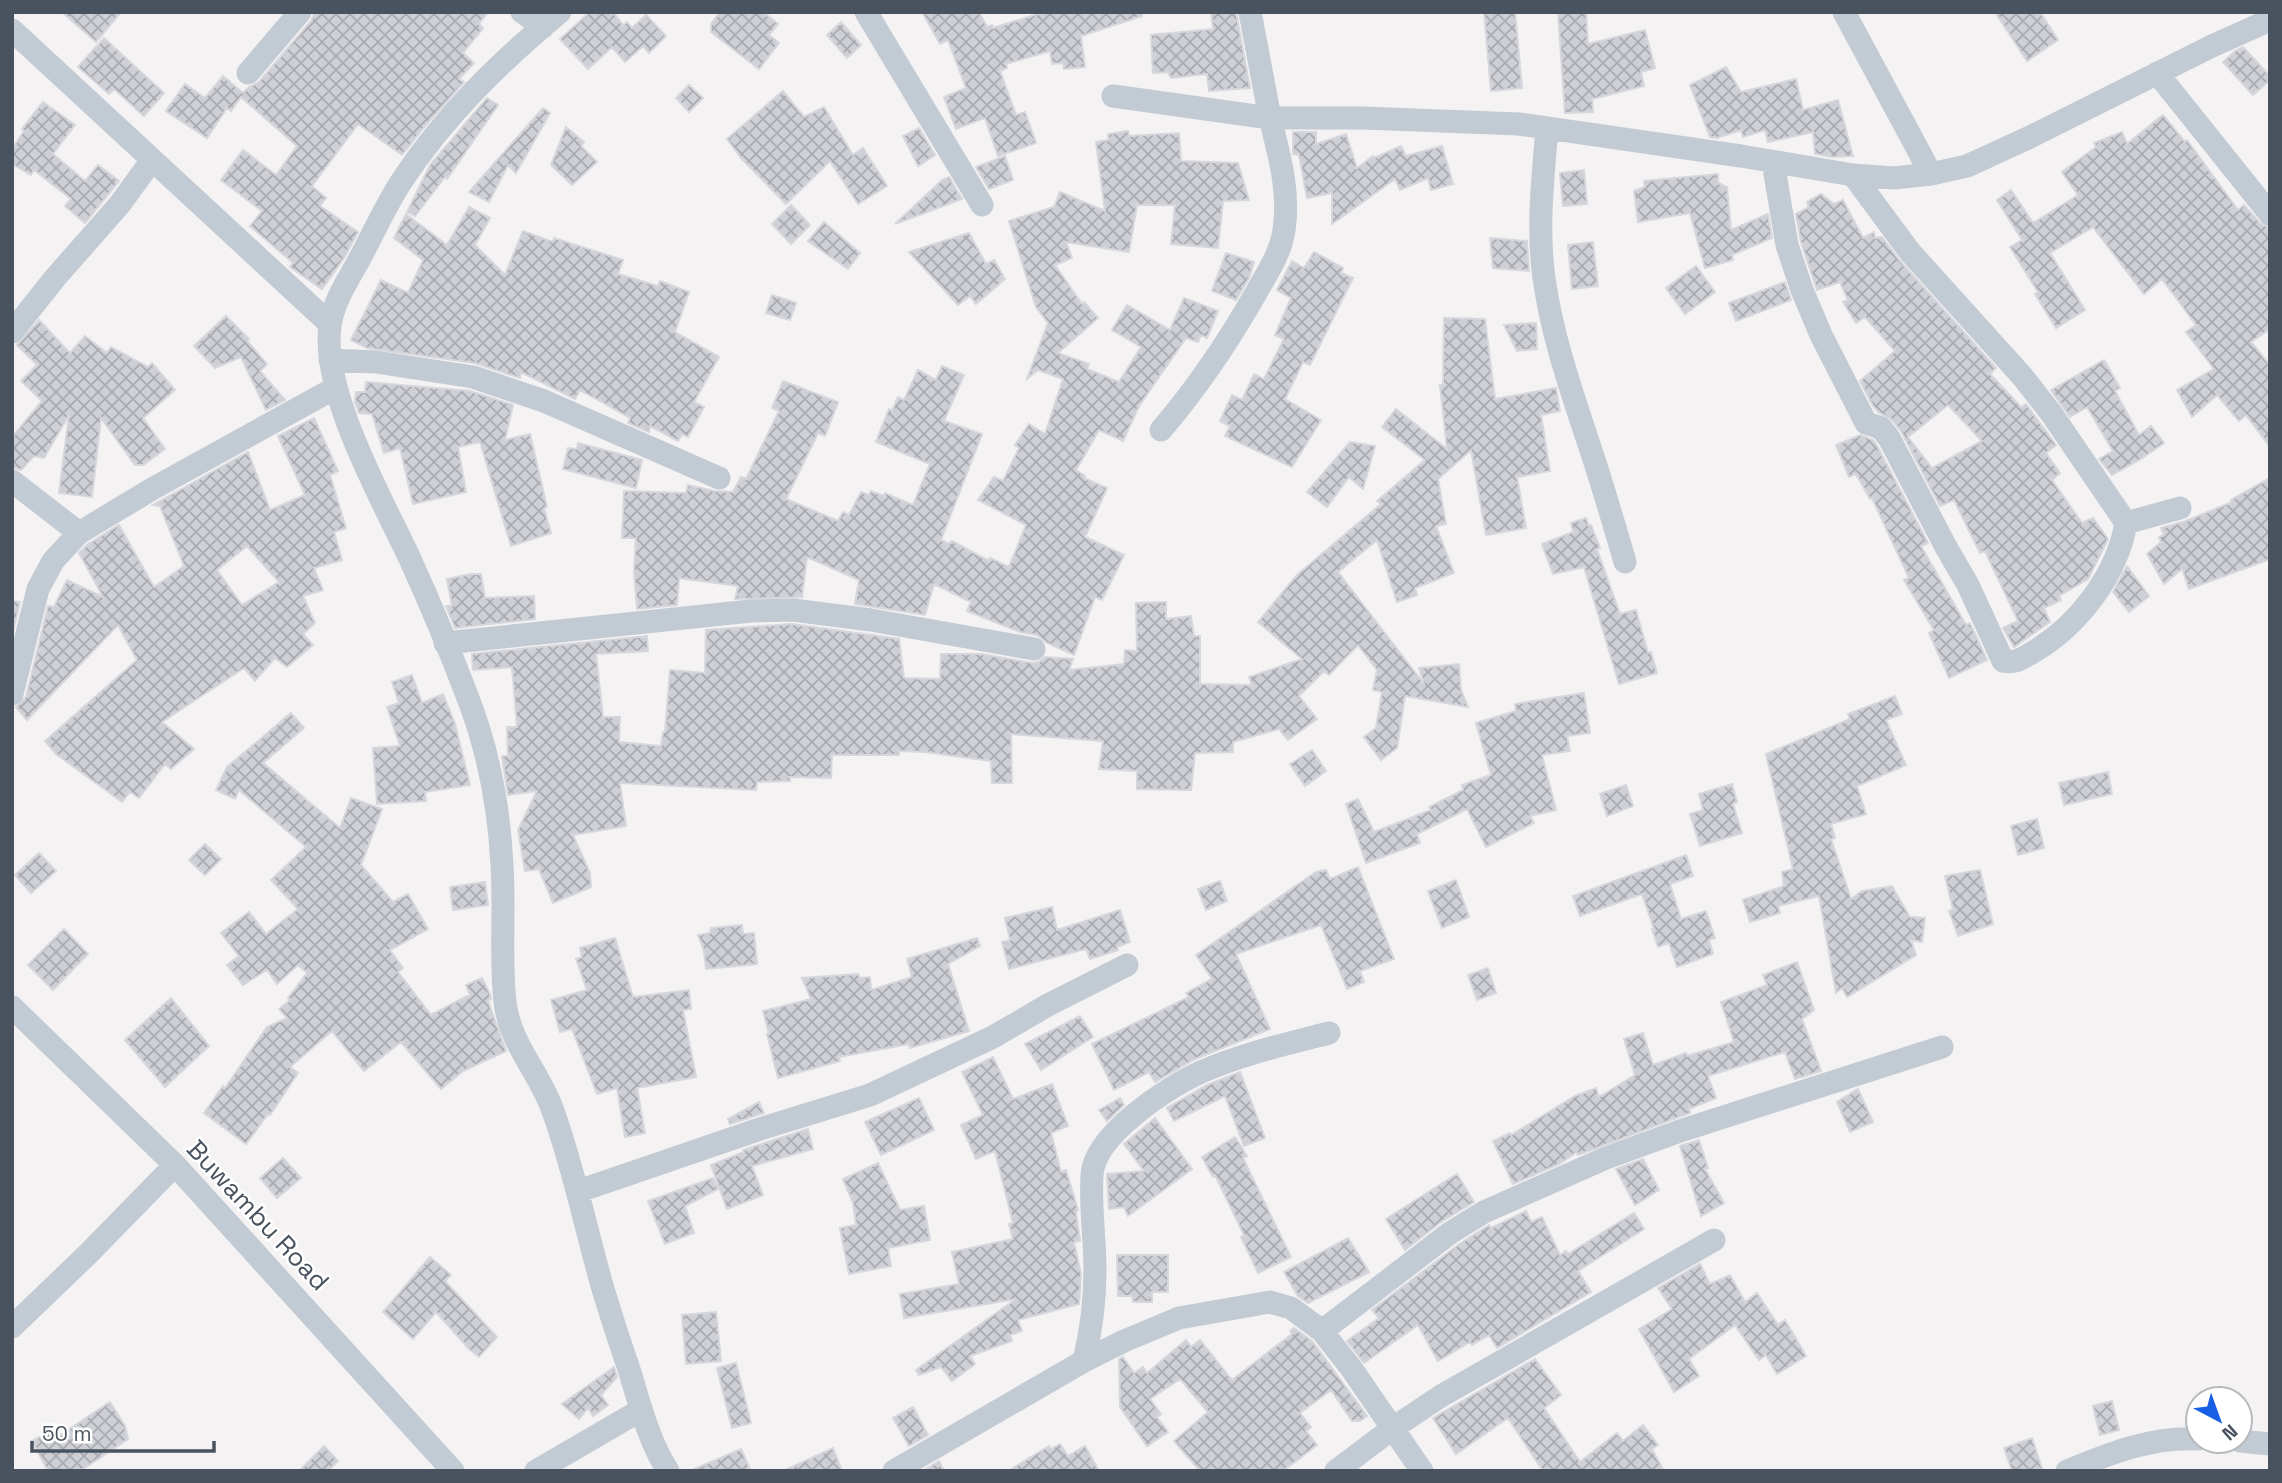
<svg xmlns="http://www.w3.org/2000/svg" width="2282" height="1483" viewBox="0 0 2282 1483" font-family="'Space Grotesk',sans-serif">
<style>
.building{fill:url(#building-cross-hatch);stroke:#d6d7dd;stroke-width:2;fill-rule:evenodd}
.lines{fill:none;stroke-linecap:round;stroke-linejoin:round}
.minor{stroke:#c2cad3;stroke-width:23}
.labels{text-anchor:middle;stroke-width:5;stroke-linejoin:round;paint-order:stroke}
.street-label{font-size:26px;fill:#49535f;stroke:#fff}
</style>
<defs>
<pattern id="building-cross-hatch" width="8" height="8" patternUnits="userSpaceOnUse" patternTransform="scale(1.75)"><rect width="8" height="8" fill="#ced0d6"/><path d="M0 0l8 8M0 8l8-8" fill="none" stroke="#a9abb1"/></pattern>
</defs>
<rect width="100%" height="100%" fill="#f4f2f2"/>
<!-- building -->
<path class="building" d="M62 12H121L96 42Z
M315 12H488L479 24 483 28 463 53 474 63 459 79 464 82 425 126 402 155 358 124 312 186 326 198 320 206 358 232 344 258 322 289 290 267 293 263 250 226 262 211 221 180 243 150 276 175 297 146 241 97 231 111 227 108 207 138 166 111 185 84 205 98 223 76 243 93 249 87 259 82 311 21Z
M590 12H613L623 25 627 22 632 28 646 15 666 36 649 53 643 46 625 62 612 47 588 69 560 39Z
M720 12H763L778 24 769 35 779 43 759 69 711 32V24Z
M922 12H979L987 27 992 25 993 28 1044 12H1142V16L1081 36 1085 67 1064 69 1063 63 1052 64 1050 51 1006 64 1007 68 1000 71 1016 115 1025 112 1036 143 998 156 985 118 956 129 944 97 966 88 948 40 940 44Z
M1211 12H1236L1250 88 1209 91 1207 74 1171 78 1168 72 1153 73 1151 35 1213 29Z
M1484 12H1515L1522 88 1491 91Z
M1558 12H1586L1588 44 1645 30 1655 68 1641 72 1644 86 1592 99 1593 112 1565 113Z
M1995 12H2040L2058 40 2027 61Z
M841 22 861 45 847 58 827 35Z
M104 38 164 93 144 116 114 89 109 94 78 67Z
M2243 47 2270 76V80L2253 95 2223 62 2235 51Z
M1726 67 1741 92 1796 79 1803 110 1838 100 1853 156 1833 157 1815 154 1813 132 1768 142 1765 130 1743 137 1741 130 1717 138 1710 137 1690 85Z
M689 85 703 98 689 112 676 98Z
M783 91 804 117 824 107 853 155 863 148 887 186 858 204 830 161 786 204 741 158 727 139Z
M487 98 498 105 447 179 445 177 415 216 407 212 430 165Z
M43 102 75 125 53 154 85 181 98 165 119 181 85 223 65 206 71 199 34 170 31 175 12 164V149L24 131 22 129Z
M543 108 550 113 516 173 508 165 489 202 469 192Z
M2163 115 2185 142 2187 140 2238 210 2244 205 2260 223 2270 228V329L2251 342 2270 365V447L2246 415 2239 421 2217 395 2192 417 2177 390 2214 369 2186 332 2196 325 2162 279 2144 294 2093 227 2050 253 2085 310 2056 328 2035 294 2038 292 2010 247 2022 240 1997 200 2011 190 2033 223 2078 195 2062 172 2096 147 2094 143 2122 132 2127 144Z
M566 127 584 142 581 146 597 162 572 185 551 165Z
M919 128 935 155 918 166 903 136Z
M1128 131 1129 136 1179 133 1181 161 1238 163 1249 200 1223 201 1218 248 1171 244 1175 205H1137L1129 252 1066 242 1072 258 1055 265 1082 304 1084 302 1098 318 1058 353 1089 364 1087 369 1119 382 1141 347 1112 330 1127 305 1170 330 1184 298 1218 311 1207 338 1201 335 1198 342 1186 338 1139 406 1123 441 1099 430 1076 470 1085 476 1084 478 1107 488 1085 537 1124 555 1102 600 1095 597 1074 655 1047 643 1037 635 1020 632 967 611 971 602 934 584 925 615 855 604 859 580 807 557 802 597 735 599 738 586 679 578 677 605 637 609 634 571 636 538H622L624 491 686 493 688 485 714 491 733 492 741 477 746 479 779 411 772 408 783 381 838 402 825 436 818 433 786 499 838 521 843 512 849 515 861 492 869 495 871 491 884 496 885 493 913 505 930 464 876 442 889 409 892 411 898 397 904 400 918 370 936 380 942 366 964 375 944 421 982 434 941 540 949 544 952 541 989 561 990 558 1009 567 1026 525 978 500 994 477 1003 481 1019 448 1015 445 1029 424 1045 434 1063 379 1038 370 1027 379 1048 323 1036 307 1009 221 1054 207 1060 192 1105 211 1096 142 1109 140 1108 134Z
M1293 132H1316V144L1346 134 1357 168 1373 156 1374 158 1401 146 1406 156 1442 146 1453 184 1431 190 1428 178 1400 190 1395 179 1332 224V193L1307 198 1299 155 1293 154Z
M1005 156 1013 180 989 189 976 167Z
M1584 170 1587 204 1563 206 1560 173Z
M1718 174V183L1727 187 1731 230 1768 214 1772 238 1732 255 1733 260 1705 268 1690 213 1638 222 1634 191 1645 187 1644 181Z
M949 177 962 199 895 224 942 180Z
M1821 194 1834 204 1843 200 1863 238 1874 232 1875 238 1882 237 1900 261 1996 368 1990 374 2021 407 2026 404 2056 445 2046 453 2060 473 2052 480 2082 523 2093 518 2108 539 2088 579 2059 596 2061 600 2044 608 2050 622 2014 647 2003 628 2018 621 1985 551 1980 553 1954 500 1940 506 1901 431 1891 419 1878 412 1873 406 1860 381 1895 351 1865 317 1856 323 1843 302 1848 300 1840 282 1817 290 1801 242 1796 214 1809 207 1807 202ZM1948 405 1982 441 1932 468 1908 437Z
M791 205 810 225 791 244 772 224Z
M469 207 490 218 475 245 505 275 523 231 553 242 554 238 623 260 618 274 658 286 660 281 689 292 675 332 719 357 694 402 704 407 688 437 682 434 678 441 650 426 649 432 628 423 630 418 580 390 575 399 521 372 520 378 475 363 367 348 351 340 381 280 408 293 423 260 394 238 406 214 447 245Z
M824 222 860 253 848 269 808 241Z
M969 233 986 264 994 260 1005 279 976 304 970 296 958 305 909 252Z
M1490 238 1527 241 1529 271 1493 268Z
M1593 242 1598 286 1572 289 1568 245Z
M1314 252 1343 268 1341 273 1353 278 1310 365 1303 362 1285 399 1321 420 1292 467 1225 436 1230 426 1220 421 1232 395 1242 400 1254 374 1264 379 1284 339 1275 335 1291 298 1277 290 1292 261 1304 268Z
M1226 253 1254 262 1249 278 1236 300 1212 291Z
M1696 266 1715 292 1685 314 1666 288Z
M1785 282 1791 300 1736 321 1729 303Z
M772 295 796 303 790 320 766 313Z
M226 316 249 339 247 341 267 364 260 371 285 400 266 410 241 357 215 368 194 346Z
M1444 318 1485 319 1495 399 1556 388 1560 411 1541 415 1550 471 1517 477 1526 528 1486 535 1471 450 1438 479 1446 524 1436 526 1454 573 1415 588 1417 595 1397 602 1377 540 1338 572 1424 684 1419 668 1459 664 1461 690 1468 707 1405 696 1397 748 1381 760 1364 737 1376 728 1382 692 1373 690 1377 670 1358 645 1329 675 1324 671 1299 696 1317 719 1288 740 1279 729 1233 742V752L1195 753 1191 790 1137 789V771L1099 769 1103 741 1011 734 1012 783H992L991 761 925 752 899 751V755H832L831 778 790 777V781L757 782 756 790 620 783 626 826 573 835 590 873 591 887 553 903 539 869 525 871 518 830 537 791 508 795 502 756H508L507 727H517L512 667 473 670 472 654 647 636 648 651 596 654 603 717H620L619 742 661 746 663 732H665L670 670 705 673 706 630 792 624 899 639 904 678 940 679 941 654H981L1032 663 1039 662 1045 657 1073 659 1069 670 1124 664 1125 650 1137 651 1136 603 1166 602V619L1191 616 1194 636H1200V684L1252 685 1249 677 1302 659 1258 622 1297 575 1381 504 1377 501 1425 460 1382 427 1396 409 1447 449 1440 385H1443Z
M39 320 70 353 85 336 107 353 111 347 148 367 152 363 175 390 143 418 165 449 143 465H135L101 418 92 497 59 493 69 415 44 458 34 456 21 470 12 467V437L42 401 21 381 37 365 17 345Z
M1536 323 1537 349 1517 351 1504 325Z
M2104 360 2120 388 2115 391 2139 435 2151 426 2164 443 2141 459 2112 475 2099 459 2113 451 2087 407 2070 417 2051 390Z
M366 382 470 391 513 405 505 440 530 434 547 507 544 508 551 533 511 546 480 442 458 447 466 492 413 504 400 448 384 453 372 414 359 413 355 402 356 392H365Z
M314 418 338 471 330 475 346 528 334 532 342 560 314 568 323 590 303 596 315 623 303 634 313 645 287 667 275 658 255 681 244 668 162 722 194 749 171 769 165 764 139 798 130 792 122 802 56 754 45 741 137 660 118 625 27 720 16 707 26 697 48 606 54 607 67 580 103 597 79 553 88 544 119 525 154 587 184 566 160 506 153 505 248 452 270 510 305 495 278 436ZM247 546 279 582 242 605 217 570Z
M1860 435 1873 440 1877 446 1928 543 1921 546 1966 625 1970 623 1987 660 1949 678 1929 633 1934 630 1904 580 1909 578 1872 498 1870 499 1856 474 1849 477 1836 445Z
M1350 442 1375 446 1363 489 1349 477 1327 507 1307 492Z
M578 443 642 460 636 488 563 469 568 448 577 449Z
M2270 478V559L2189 589 2182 569 2164 584 2147 554 2161 542 2159 537 2164 535 2161 528 2186 521 2232 502 2231 500Z
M1586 518 1589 526 1591 525 1600 548 1597 549 1620 614 1636 610 1648 653 1651 652 1657 673 1619 684 1584 567 1553 574 1542 544 1573 532 1571 523Z
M2127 566 2149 596 2129 612 2113 592Z
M471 574H481L485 598 534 596 535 619 455 628 446 606H452L447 579Z
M12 601 20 602 12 635Z
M412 675 422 703 443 694 455 724 470 785 425 792 426 801 377 804 373 748 400 746 387 707 399 703 392 682Z
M1584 693 1590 733 1567 736 1570 751 1542 755 1556 810 1530 816 1534 823 1486 847 1467 809 1417 834 1420 843 1366 863 1346 804 1358 799 1374 832 1431 810 1429 807 1463 790 1462 785 1491 775 1476 723 1516 711 1515 704Z
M1895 696 1902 714 1886 720 1906 765 1857 786 1866 814 1831 824 1835 838 1831 839 1851 899 1862 891 1892 886 1910 917 1925 918 1922 942 1911 940 1916 955 1847 997 1842 988 1836 993 1819 896 1778 906 1780 913 1750 922 1743 900 1784 886 1782 872 1793 869 1766 754 1850 719 1848 714Z
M291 713 304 728 263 763 340 828 351 798 382 809 361 865 393 902 408 894 428 929 390 950 403 968 398 972 431 1015 465 997 467 1000 466 997 470 995 466 985 482 978 490 994 491 999 488 1001 506 1051 463 1071 441 1089 401 1042 364 1071 332 1031 290 1067 298 1073 270 1115 268 1114 246 1144 204 1113 223 1086 225 1088 267 1027 287 1018 279 1009 290 1000 288 998 307 973 298 965 277 984 267 970 243 985 227 965 239 956 221 933 249 912 266 934 298 909 271 880 306 847 239 790 235 799 216 790 227 767Z
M1312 750 1326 771 1305 786 1290 764Z
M2108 772 2112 794 2064 805 2059 783Z
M1732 784 1737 802 1733 804 1742 833 1700 846 1690 814 1703 810 1699 794Z
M1626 785 1633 806 1607 816 1600 794Z
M2037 819 2044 848 2018 855 2011 826Z
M205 844 221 859 205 875 189 860Z
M39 853 56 871 31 893 15 875Z
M1686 855 1693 876 1670 884 1681 919 1706 911 1715 938 1709 940 1713 954 1677 967 1669 943 1658 947 1652 929H1654L1642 894 1580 916 1573 896Z
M1358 867 1394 959 1360 971 1364 982 1347 989 1321 925 1236 954 1270 1029 1195 1059 1155 1082 1149 1072 1114 1090 1092 1044 1189 997 1186 993 1212 979 1196 955 1316 872 1326 870 1330 879Z
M1980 870 1993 924 1958 936 1949 911 1953 909 1945 876Z
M1456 880 1469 917 1442 928 1428 891Z
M1220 881 1227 901 1206 910 1198 889Z
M485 882 488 905 453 910 450 887Z
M1052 907 1057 930 1120 910 1130 942 1117 947 1118 950 1090 959 1086 949 1009 969 1002 942 1010 940 1005 918Z
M742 925 743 934 754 933 757 964 706 969 704 951 698 935 710 933 711 928Z
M64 929 88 954 53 990 28 965Z
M615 938 633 997 689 990 691 1009 683 1010 696 1077 637 1088 645 1133 625 1137 617 1088 597 1094 572 1029 560 1032 551 1000 587 990 576 959 582 957 580 948Z
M977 938 980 946 948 964 969 1031 910 1048 909 1044 839 1057 840 1061 778 1078 767 1034H769L763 1011 811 999 802 978 858 974 860 978 870 977 871 990 912 977 907 959Z
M1797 962 1814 1010 1802 1019 1821 1071 1795 1079 1785 1052 1708 1076 1716 1098 1689 1109 1690 1113 1578 1155 1577 1152 1559 1164 1513 1184 1493 1141 1510 1133 1511 1135 1575 1096 1596 1088 1599 1097 1635 1075 1624 1039 1643 1033 1653 1065 1686 1053 1687 1056 1734 1042 1721 1002 1767 985 1763 975Z
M1488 968 1496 993 1477 1000 1468 975Z
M171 998 209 1046 165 1087 125 1040Z
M1080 1016 1093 1037 1041 1070 1025 1044Z
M993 1057 1013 1099 1052 1084 1068 1126 1051 1133 1061 1172 1066 1170 1078 1210 1076 1212 1080 1241 1074 1242 1081 1274 1079 1304 1018 1320 1022 1331 1010 1335 1012 1341 970 1356 975 1364 952 1381 941 1367 919 1375 916 1370 1016 1299 904 1318 900 1294 959 1284 952 1252 1013 1239 1009 1224 1013 1223 995 1151 976 1159 961 1125 983 1115 962 1072Z
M1240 1072 1265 1138 1244 1146 1225 1096 1174 1121 1167 1108 1207 1085Z
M1858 1089 1873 1122 1850 1132 1837 1102Z
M919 1098 934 1130 881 1155 865 1122Z
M1120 1098 1124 1105 1107 1121 1099 1110Z
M759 1102 764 1113 730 1124 728 1119Z
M1155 1118 1192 1169 1128 1216 1124 1207 1109 1209 1107 1174 1144 1171 1124 1144Z
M808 1129 813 1149 752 1166 763 1195 727 1209 711 1165 744 1152 743 1150Z
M1235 1137 1247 1156 1243 1158 1291 1257 1258 1273 1241 1237 1244 1235 1215 1175 1213 1177 1202 1157Z
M1699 1140 1708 1168 1705 1169 1724 1203 1701 1216 1680 1146Z
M283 1158 301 1178 277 1198 260 1178Z
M1643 1159 1659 1190 1635 1205 1616 1169Z
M878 1163 900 1210 924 1206 930 1240 888 1248 891 1266 849 1274 840 1228 856 1225 853 1203 843 1179Z
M1457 1174 1474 1202 1441 1222 1405 1250 1386 1219Z
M713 1178 718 1189 685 1206 694 1233 665 1244 648 1201Z
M1526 1211 1531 1222 1542 1217 1560 1255 1566 1251 1568 1254 1634 1213 1644 1229 1578 1271 1591 1292 1497 1348 1489 1335 1472 1345 1470 1342 1438 1361 1418 1325 1364 1363 1347 1341 1379 1318 1372 1310 1458 1245 1489 1225 1491 1228Z
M1348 1238 1369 1272 1308 1303 1298 1296 1284 1272Z
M1117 1255H1168V1292H1152V1302H1133L1132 1296H1118Z
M430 1257 451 1275 445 1281 497 1337 479 1357 469 1349 436 1312 413 1339 383 1312Z
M1700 1264 1710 1284 1730 1275 1745 1302 1757 1293 1778 1325 1785 1320 1806 1356 1777 1374 1766 1355 1759 1360 1735 1325 1689 1359 1699 1376 1674 1392 1639 1329 1672 1309 1658 1288Z
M716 1312 721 1361 686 1364 682 1315Z
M1294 1328 1312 1341 1367 1416 1360 1421H1352L1331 1390 1300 1413 1311 1427 1306 1431 1317 1445 1283 1471H1200L1174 1441 1208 1412 1180 1379 1150 1399 1161 1414 1157 1417 1168 1432 1147 1446 1120 1407 1119 1359 1123 1357 1134 1373 1143 1367 1147 1373 1186 1340 1191 1347 1200 1340 1232 1380 1292 1334 1290 1331Z
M1535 1359 1561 1395 1544 1408 1580 1462 1617 1433 1623 1441 1643 1425 1658 1445 1652 1449 1664 1471H1543L1508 1418 1456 1454 1433 1418Z
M736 1363 751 1423 732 1428 717 1368Z
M614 1367 617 1377 601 1395 608 1405 593 1416 588 1408 579 1419 562 1404Z
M2112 1401 2119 1430 2100 1435 2093 1406Z
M110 1402 125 1426 128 1439 80 1471H48L32 1441 51 1431 56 1438Z
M913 1407 928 1435 909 1446 893 1418Z
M2032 1438 2043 1471H2012L2004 1448Z
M1060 1444 1068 1456 1085 1446 1099 1471H1008L1049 1446 1051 1449Z
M324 1446 338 1461 328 1471H299Z
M833 1448 842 1471H783Z
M741 1449 751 1471H690Z
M939 1461 944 1471H923Z"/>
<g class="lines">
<!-- minor -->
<path class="minor" d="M522 12 543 27
M560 12C500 62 444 116 401 182 385 207 373 234 359 260 348 280 333 302 330 326 321 392 382 499 410 559 430 603 449 648 466 693 488 748 499 806 502 865 505 911 500 957 505 1002 510 1045 539 1071 553 1111 574 1169 586 1230 603 1289 611 1315 619 1341 628 1366 639 1401 648 1440 668 1471
M866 12 982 205
M1250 12 1270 118H1363L1519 124 1741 156 1853 175 1894 178 1931 174 1967 166 2028 138 2212 46 2270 20
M1844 12 1931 174
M12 30 330 324
M248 73 300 12
M2157 73 2270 214
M1113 96 1270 118C1279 154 1290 192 1284 230 1281 253 1267 273 1256 293 1228 342 1198 387 1161 430
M1547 128C1543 178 1537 228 1544 278 1553 344 1577 406 1597 469 1607 500 1616 531 1625 562
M1773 162 1787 245 1802 290 1821 335 1866 423 1881 428 1889 438 1946 547 1968 585 2003 661C2015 664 2023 658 2033 652 2078 626 2117 575 2126 523
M1853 175 1910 252 2022 376 2051 413 2126 523 2180 508
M12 332 55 278 120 204 152 160
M330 360 376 362 473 377 544 401 719 478
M12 481 79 533
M445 643 751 611 793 610 871 620 1034 649
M12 694 38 589 53 561 79 533 152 489 335 388
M12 1007 175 1165 453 1471
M579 1191 760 1129 870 1095 993 1037 1048 1005 1127 965
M12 1327 88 1254 175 1165
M1322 1331 1450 1233 1484 1212 1606 1158 1680 1131 1942 1047
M1084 1361C1091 1331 1095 1302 1095 1271 1095 1239 1090 1207 1092 1175 1094 1135 1168 1087 1201 1072 1242 1054 1286 1044 1329 1033
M2240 1441 2270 1444
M536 1471 641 1410
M894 1471 1084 1361 1124 1341 1179 1318 1270 1302 1291 1308 1322 1331 1351 1368 1422 1471
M1336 1471 1393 1428 1441 1396 1714 1240
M2067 1471C2108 1454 2153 1436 2198 1439"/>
</g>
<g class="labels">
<!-- street labels -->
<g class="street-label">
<text transform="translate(258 1215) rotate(47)" y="9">Buwambu Road</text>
</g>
</g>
<!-- border -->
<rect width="2282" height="1483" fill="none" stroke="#49535f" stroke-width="28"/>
<!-- north arrow -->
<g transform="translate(2219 1420) rotate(139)"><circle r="33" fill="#ffffff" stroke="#b6babf" stroke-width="2"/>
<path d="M0-5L12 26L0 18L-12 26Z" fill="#195fe6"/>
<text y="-10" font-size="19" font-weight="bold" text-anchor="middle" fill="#49535f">N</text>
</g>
<!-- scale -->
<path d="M32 1441v10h182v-10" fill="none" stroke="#49535f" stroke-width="3.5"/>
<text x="42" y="1441" font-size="21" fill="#49535f" stroke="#ffffff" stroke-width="5" paint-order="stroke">50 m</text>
</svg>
